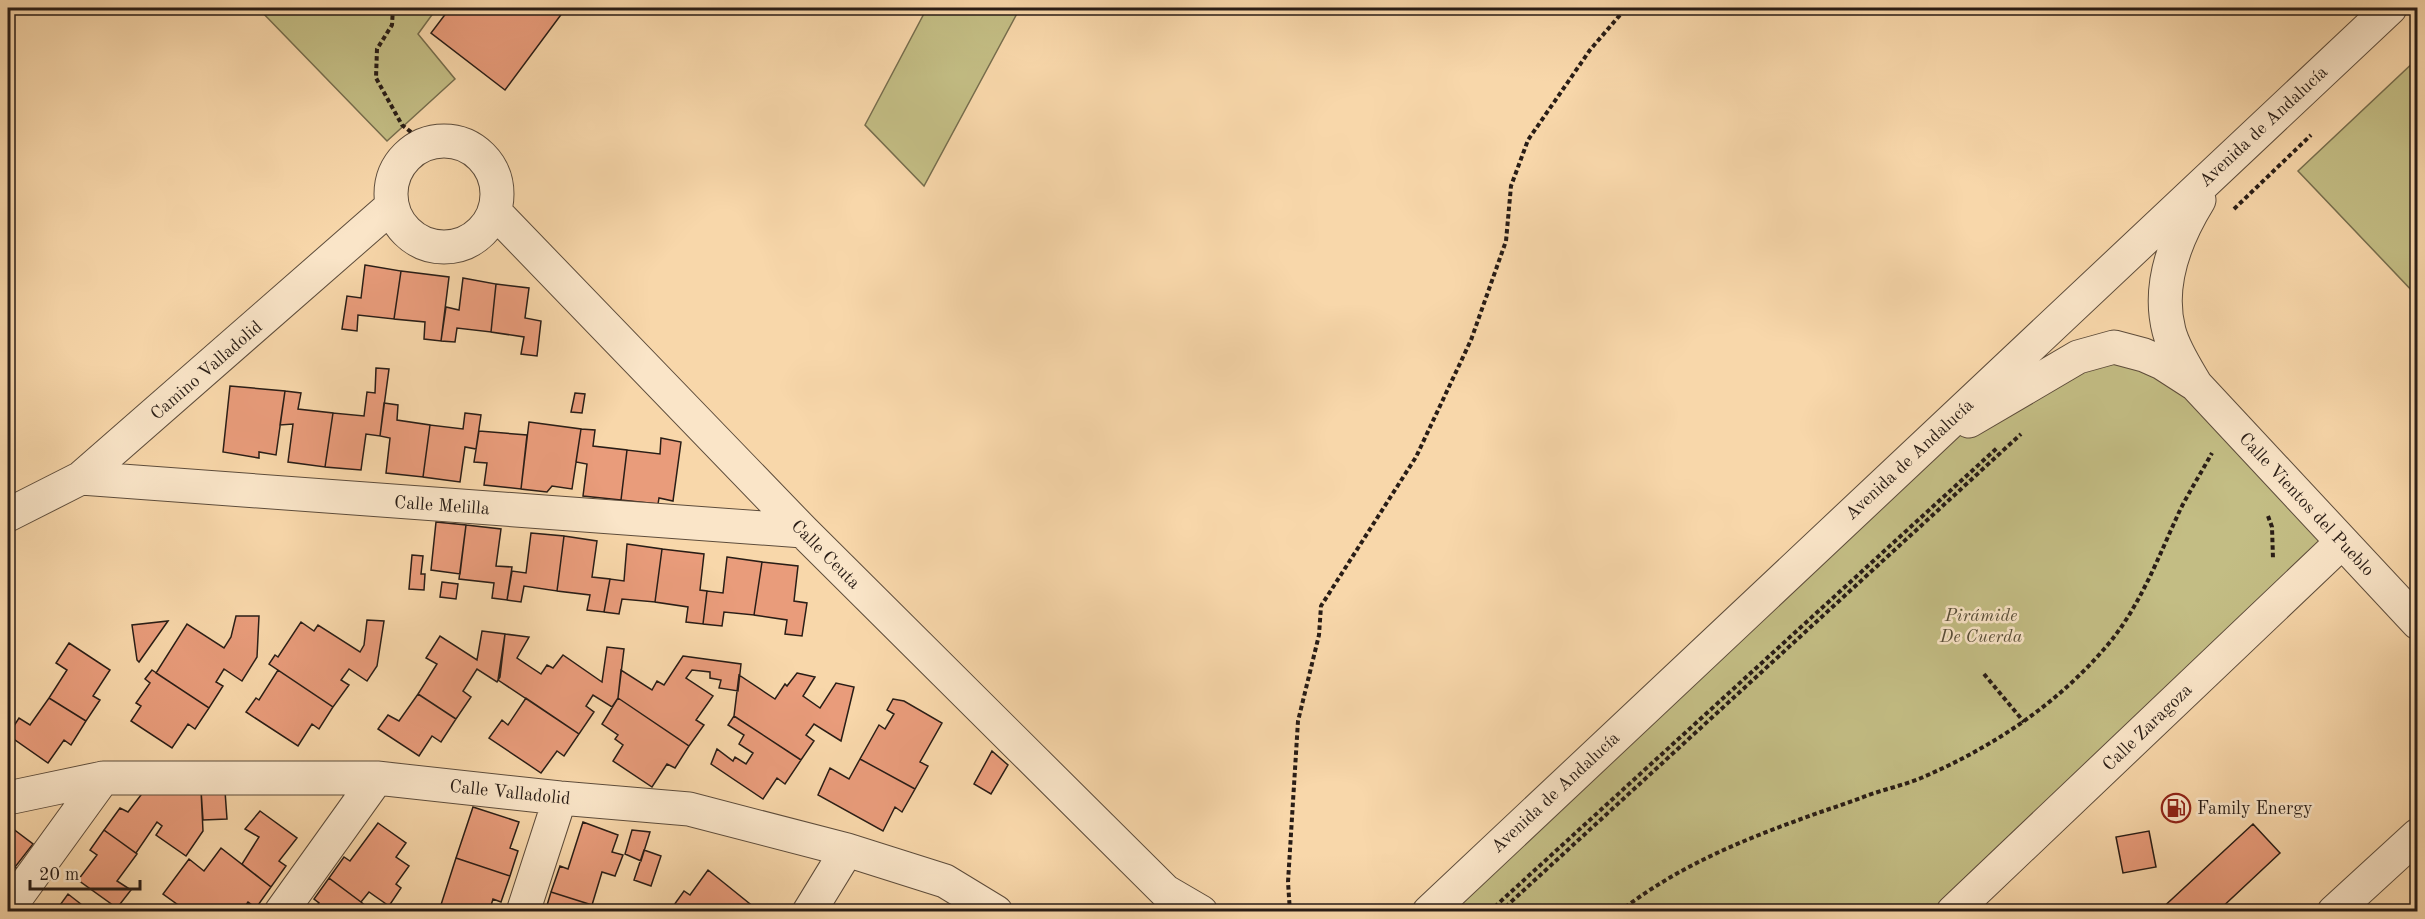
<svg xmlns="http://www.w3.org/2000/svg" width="2425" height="919" viewBox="0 0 2425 919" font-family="'Old Standard TT',serif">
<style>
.green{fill:#c3bd84;stroke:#766d4d;stroke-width:1.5}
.building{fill:#e99c7b;stroke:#291d16;stroke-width:1.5}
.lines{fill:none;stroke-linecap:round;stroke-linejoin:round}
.minor-casing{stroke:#5d4c3b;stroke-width:35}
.path{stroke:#291d16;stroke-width:4;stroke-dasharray:4.5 3;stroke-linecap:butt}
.minor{stroke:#fae5c8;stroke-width:33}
.labels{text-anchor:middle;stroke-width:5;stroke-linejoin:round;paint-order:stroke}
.street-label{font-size:18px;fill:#291d16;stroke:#fae5c8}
.park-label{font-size:18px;font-style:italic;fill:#574d37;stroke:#fae5c8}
.poi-label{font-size:18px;fill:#291d16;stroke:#fae5c8;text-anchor:start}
</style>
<rect width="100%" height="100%" fill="#f8d7aa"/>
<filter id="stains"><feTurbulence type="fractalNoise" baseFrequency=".00333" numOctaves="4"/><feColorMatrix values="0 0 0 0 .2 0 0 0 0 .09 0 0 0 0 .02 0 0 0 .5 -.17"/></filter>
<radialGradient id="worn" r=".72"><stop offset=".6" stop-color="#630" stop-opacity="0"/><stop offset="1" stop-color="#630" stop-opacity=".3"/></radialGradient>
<!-- green -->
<path class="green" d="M258 8H437L418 34 455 79 387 141Z
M927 8H1020L924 186 865 125Z
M2417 59V296L2298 171Z
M2144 355 2342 542 1953 911 1429 912 1923 447 2053 372Z"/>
<!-- building -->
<path class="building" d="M450 8H566L505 90 431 33Z
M365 265 401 271 394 319 358 315 357 331 342 329 347 296 361 298Z
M401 271 449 277 441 341 424 339 425 322 394 319Z
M463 278 496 284 491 332 457 328 455 342 441 341 446 307 459 310Z
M496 284 529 288 525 318 541 321 537 356 521 354 524 337 491 332Z
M376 368 389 369 380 436 366 434 361 470 325 467 333 413 364 416 367 392 375 393Z
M230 386 285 391 276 455 259 452V458L223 452Z
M285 391 301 393 298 409 333 413 325 467 288 462 293 424 280 425Z
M575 393 585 394 582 413 571 412Z
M384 403 398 405 397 420 430 425 423 477 386 473 390 438 380 436Z
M465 413 481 415 476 449 465 447 460 482 423 477 430 425 463 429Z
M529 422 581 429 572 489 552 486 547 492 521 489Z
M581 429 595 430 593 446 627 450 621 500 583 496 587 464 576 462Z
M479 431 527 435 521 489 484 485 487 463 474 462Z
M661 438 681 442 673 501 659 498 658 504 621 500 627 450 660 454Z
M436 522 466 525 460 574 431 570Z
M466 525 501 529 496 566 512 567 507 600 492 598 494 583 459 579Z
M531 533 564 536 557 591 524 586 521 602 507 600 512 571 526 573Z
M564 536 597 541 592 577 610 579 604 612 587 610 590 595 557 591Z
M627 544 662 549 655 602 622 599 619 614 604 612 610 579 624 581Z
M662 549 704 554 700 590 707 591 703 624 686 622 688 607 655 602Z
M412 555 423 556 421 574H425L424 590 409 589Z
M727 557 762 562 754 615 724 612 722 626 703 624 707 591 723 593Z
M762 562 798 566 794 601 807 603 802 636 785 634 787 620 754 615Z
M442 582 458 584 456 599 440 597Z
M236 616H259L257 657 242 681 224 669 216 682 223 686 209 708 156 673 187 624 224 648 231 637Z
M367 620 384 621 377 666 367 681 349 669 341 680 349 685 333 707 269 664 275 655 278 657 301 622 314 631 318 625 360 652 364 645Z
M168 621 139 662 137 660 132 625Z
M482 631 505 634 500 677 497 682 477 669 463 691 471 697 456 719 418 694 437 664 426 658 440 636 477 660Z
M505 634 529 637 517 658 541 674 547 665 553 668 563 655 602 682 607 647 624 649 618 698 612 707 593 695 586 706 594 712 579 734 498 680Z
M69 643 110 670 93 696 100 700 86 721 49 698 67 670 56 663Z
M683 656 741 664 738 691 719 688 721 680 710 678V672L692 670 686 678 713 696 696 720 704 725 689 746 618 698 621 670 652 690 657 681 664 685Z
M152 670 209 708 195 729 188 724 172 748 131 721 141 706 136 703 150 683 145 679Z
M278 670 333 707 319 729 312 724 298 746 246 712 256 698 259 700Z
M797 673 815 677 803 696 820 708 836 683 854 687 841 741 814 724 806 735 814 741 801 760 734 716 739 675 775 699 785 684 787 686Z
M418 694 456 719 441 742 432 736 419 756 378 729 388 715 399 721Z
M49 698 86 721 71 745 64 740 48 763 8 735 19 718 30 725Z
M526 698 579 734 564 756 557 751 541 773 489 738 502 720 508 725Z
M618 698 689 746 675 768 667 764 652 787 613 761 623 745 615 739 618 735 602 724Z
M893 699 904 701 942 723 920 762 928 766 915 789 860 759 879 725 885 729 894 714 887 710Z
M734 716 801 760 785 784 777 778 763 799 711 764 717 749 733 761 735 757 746 764 753 753 739 744 744 735 728 725Z
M992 751 1008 765 991 794 974 784Z
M860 759 915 789 902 812 895 807 883 831 818 795 830 768 849 779Z
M201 790 225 791 227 819 203 820Z
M201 790 203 831 186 856 156 835 162 826 157 822 136 853 104 830 120 808 128 812 144 791Z
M473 807 519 822 510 848 518 851 510 876 456 858Z
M260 811 297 838 279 861 286 866 271 887 242 864 259 837 245 829Z
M583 822 618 835 612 852 623 855 615 876 602 872 592 905 551 892 560 866 568 869Z
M378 823 406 843 396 857 409 866 396 884 401 888 389 906 369 892 361 902 329 878 344 857 350 861Z
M2253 824 2280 853 2217 912H2158Z
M8 825 33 844 15 867 22 872 8 892Z
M104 830 137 854 117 881 131 890 117 908 78 880 97 855 90 850Z
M632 830 650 832 641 861 625 854Z
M2149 831 2156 867 2123 873 2116 837Z
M221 848 271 887 256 908 248 902 241 912H188L163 894 189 859 204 871Z
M644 850 661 856 651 886 634 880Z
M456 858 510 876 501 902 493 899 489 912 439 911Z
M708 870 760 912H669L684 891 690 895Z
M329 878 361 902 373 912H313L319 903 314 899Z
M551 892 592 905 589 912H545Z
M68 894 91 912H55Z"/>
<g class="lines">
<!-- minor casing -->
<g class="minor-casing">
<path id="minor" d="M391 194a53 53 0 1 1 106 0a53 53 0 1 1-106 0Z
M2199 200C2175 239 2157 285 2169 331 2174 350 2186 368 2196 385L2418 623
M494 211 803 531 1165 891 1201 912
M1969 421 2078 357 2114 347 2144 355 2162 363 2193 383
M81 478 803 531
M8 515 81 478 392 206
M8 798 103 778H377L560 798 689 809 847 850 945 881 996 912
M8 909 103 778
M281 912 377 778
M523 912 560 798
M809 912 847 850
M1429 912 2390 8
M1953 912 2342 542
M2334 912 2418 835"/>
</g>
<!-- path -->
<path class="path" d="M393 8 392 25 377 49 376 78 402 125 425 143
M2234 209 2311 135
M2268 516 2272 527 2273 559
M1984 674 2024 722
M1290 912 1288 882 1298 721 1319 635 1321 606 1416 457 1471 340 1506 241 1511 186 1528 140 1590 50 1626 8
M1489 912 1997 448
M1500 912 2021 434
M1619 912C1692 855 1775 828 1861 798 1880 790 1902 786 1921 778 1991 748 2055 706 2105 648 2140 608 2159 555 2181 508 2191 489 2202 471 2212 453"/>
<!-- minor -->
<use href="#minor" class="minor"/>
</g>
<!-- icons -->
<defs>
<g id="fuel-ring" transform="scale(1.5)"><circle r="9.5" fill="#fae5c8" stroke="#8f2418" stroke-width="1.5"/><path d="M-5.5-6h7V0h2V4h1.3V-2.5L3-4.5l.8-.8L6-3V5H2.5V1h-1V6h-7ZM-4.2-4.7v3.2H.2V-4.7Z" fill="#8f2418"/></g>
</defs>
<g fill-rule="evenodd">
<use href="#fuel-ring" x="2176" y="808"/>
</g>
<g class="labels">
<!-- street labels -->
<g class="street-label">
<text transform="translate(2263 126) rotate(-43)" y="6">Avenida de Andalucía</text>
<text transform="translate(206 370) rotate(-41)" y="6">Camino Valladolid</text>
<text transform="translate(1909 459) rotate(-43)" y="6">Avenida de Andalucía</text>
<text transform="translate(2307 504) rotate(47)" y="6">Calle Vientos del Pueblo</text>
<text transform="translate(442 505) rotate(4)" y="6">Calle Melilla</text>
<text transform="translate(826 554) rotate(45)" y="6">Calle Ceuta</text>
<text transform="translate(2147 727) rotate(-44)" y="6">Calle Zaragoza</text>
<text transform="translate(510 792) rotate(6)" y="6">Calle Valladolid</text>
<text transform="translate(1555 792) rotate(-43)" y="6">Avenida de Andalucía</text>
</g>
<!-- park labels -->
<g class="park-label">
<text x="1981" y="621">Pirámide<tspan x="1981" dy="21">De Cuerda</tspan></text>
</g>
<!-- poi labels -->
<g class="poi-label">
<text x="2197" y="814">Family Energy</text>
</g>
</g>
<!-- margin -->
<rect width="2425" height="919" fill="none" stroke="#f8d7aa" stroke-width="30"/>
<rect x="9" y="9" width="2407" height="901" fill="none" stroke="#291d16" stroke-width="3"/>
<rect x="15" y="15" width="2395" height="889" fill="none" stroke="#291d16" stroke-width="1.5"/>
<!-- scale -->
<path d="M30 880v9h110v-9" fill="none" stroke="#291d16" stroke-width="3"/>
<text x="39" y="880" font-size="18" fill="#291d16" stroke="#fae5c8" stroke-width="4.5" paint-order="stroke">20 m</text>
<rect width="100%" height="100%" filter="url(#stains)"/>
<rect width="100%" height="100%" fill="url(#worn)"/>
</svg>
